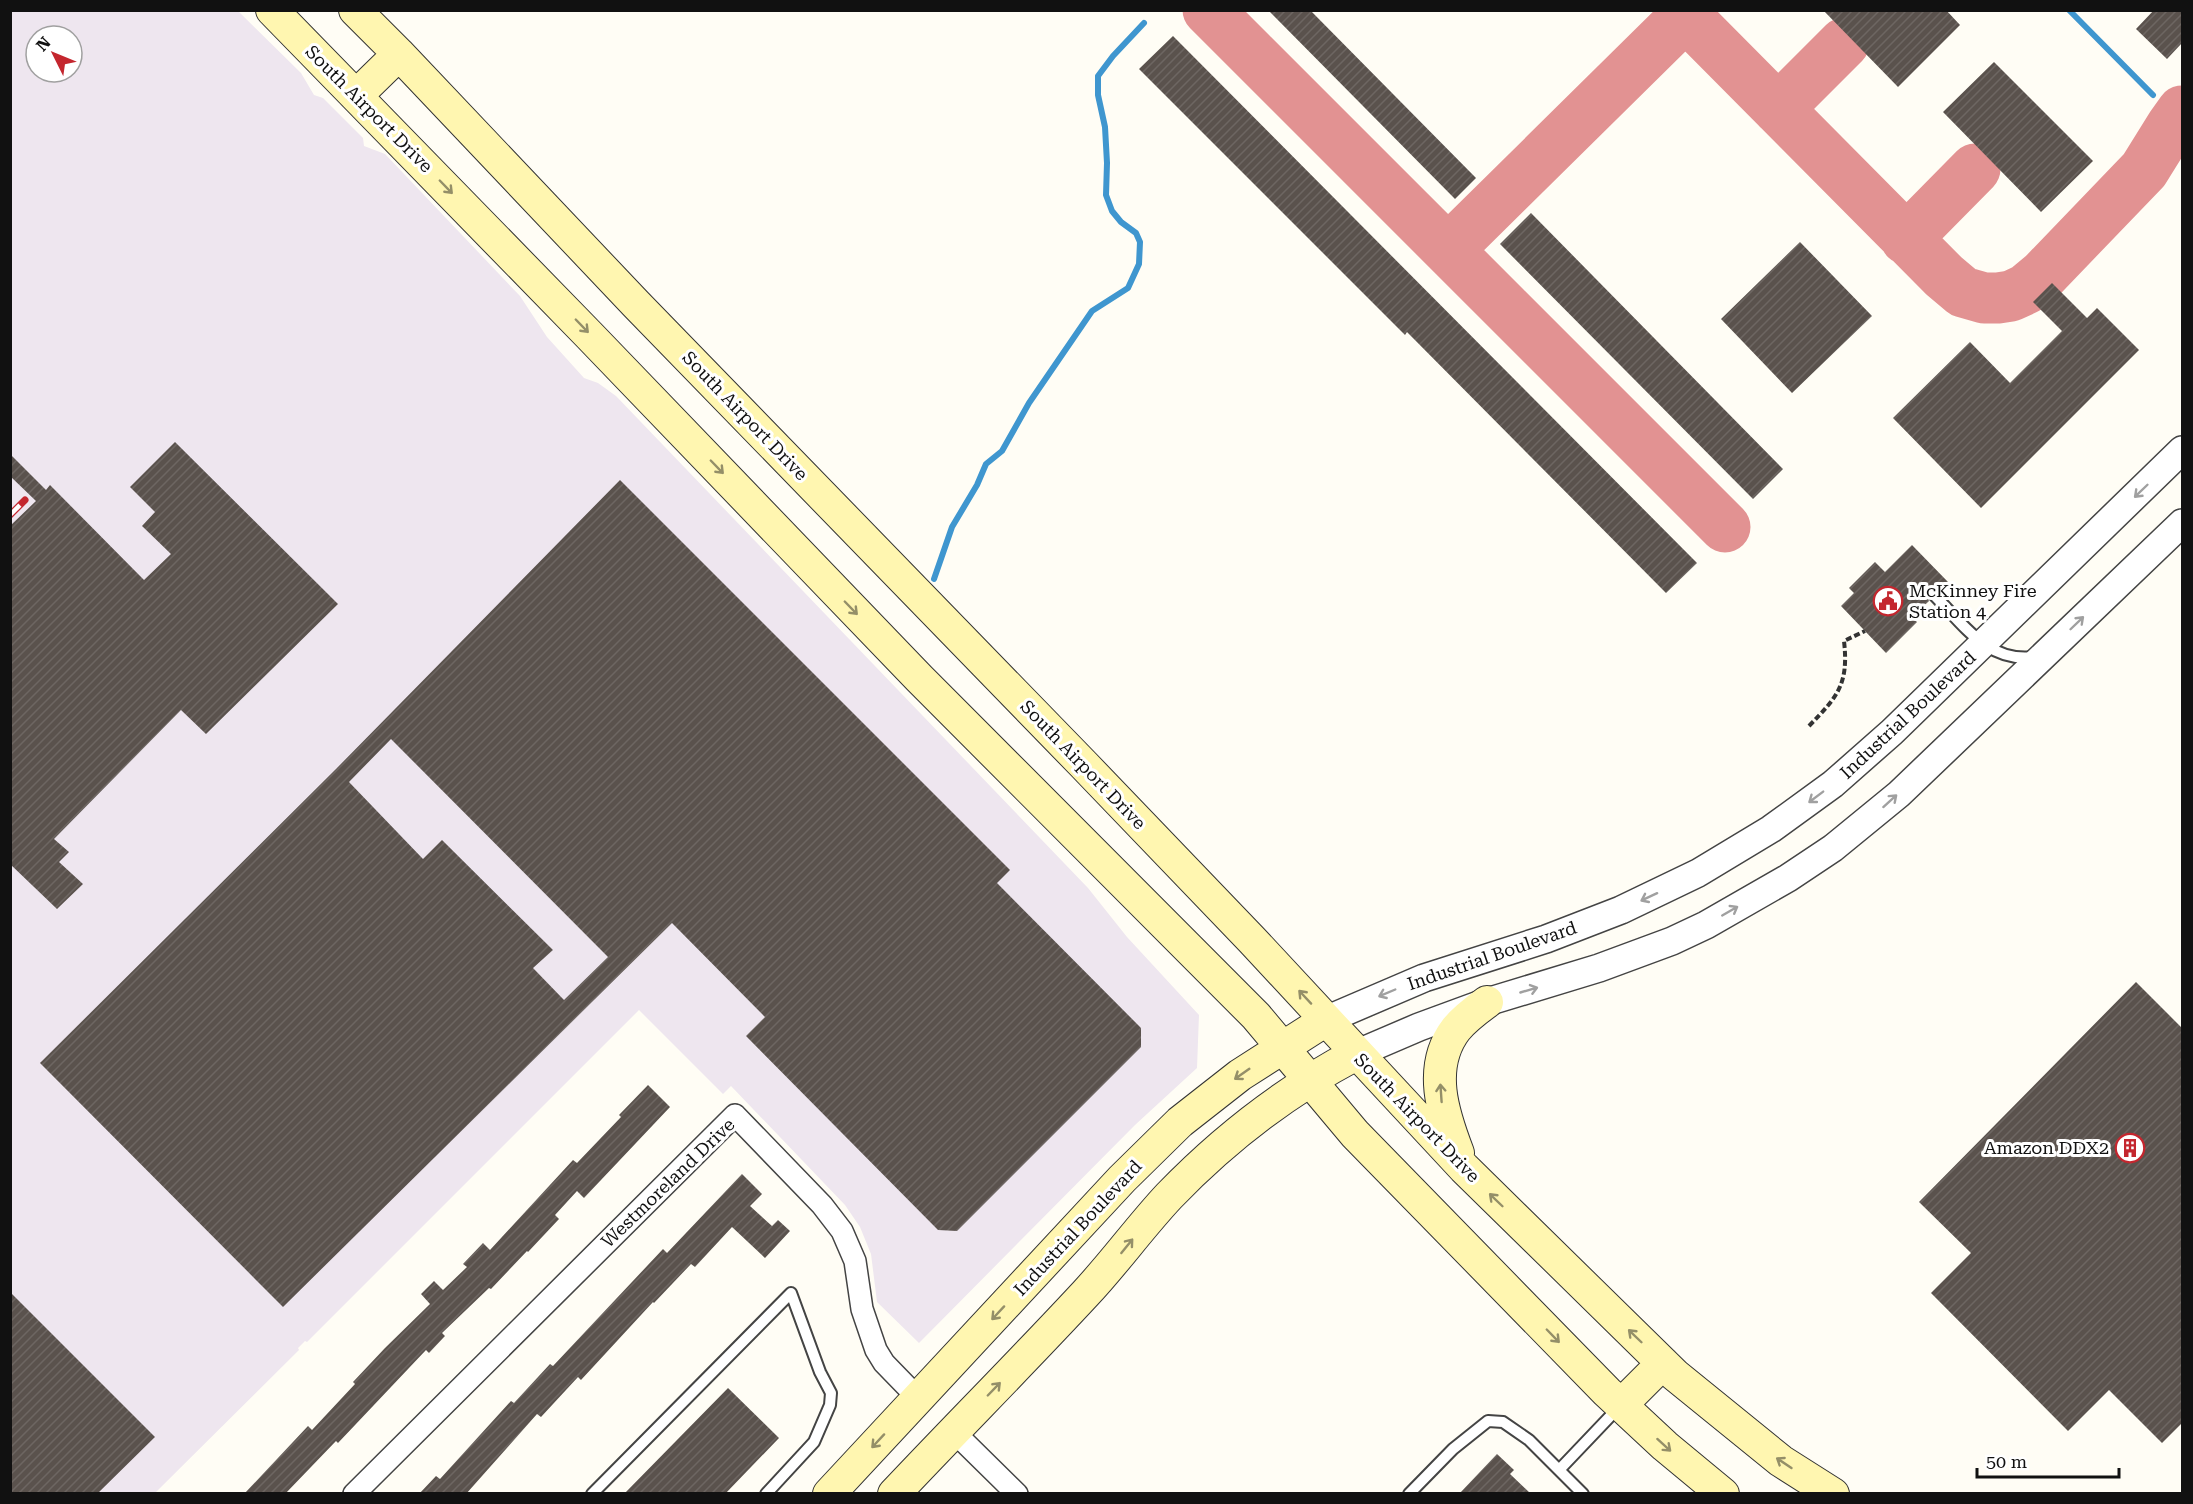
<svg xmlns="http://www.w3.org/2000/svg" width="2193" height="1504" viewBox="0 0 2193 1504" font-family="'Roboto Serif',serif">
<style>
.industrial{fill:#eee6ef;fill-rule:evenodd}
.lines{fill:none;stroke-linecap:round;stroke-linejoin:round}
.stream{stroke:#3f96cf;stroke-width:6}
.taxiway{stroke:#e29292;stroke-width:51}
.building{fill:url(#building-hatch);fill-rule:evenodd}
.service-casing{stroke:#444;stroke-width:14}
.minor-casing{stroke:#444;stroke-width:24}
.tertiary-casing{stroke:#444;stroke-width:30}
.secondary-casing{stroke:#333;stroke-width:34}
.path{stroke:#333;stroke-width:4;stroke-dasharray:6 3;stroke-linecap:butt}
.service{stroke:#fff;stroke-width:10}
.minor{stroke:#fff;stroke-width:21}
.tertiary{stroke:#fff;stroke-width:27}
.secondary{stroke:#fff6b0;stroke-width:32}
.rail-casing{stroke:#c4262e;stroke-width:7}
.rail{stroke:#fff;stroke-width:4.5;stroke-dasharray:14;stroke-linecap:butt}
.oneway{stroke:#948f68}
.oneway2{stroke:#a0a0a0}
.labels{text-anchor:middle;stroke-width:6;stroke-linejoin:round;paint-order:stroke}
.street-label{font-size:18px;fill:#111;stroke:#fff}
.poi-label{font-size:18px;fill:#111;stroke:#fff;text-anchor:start}
</style>
<defs>
<pattern id="building-hatch" width="6" height="6" patternUnits="userSpaceOnUse" patternTransform="scale(1.5)"><rect width="6" height="6" fill="#5a524d"/><path d="M-1 1l2-2M0 6l6-6M5 7l2-2" fill="none" stroke="#6d6662"/></pattern>
</defs>
<rect width="100%" height="100%" fill="#fffdf5"/>
<!-- industrial -->
<path class="industrial" d="M10 11H238L301 73 314 95 323 98 363 138 364 146 385 154 520 296 547 337 584 378 598 383 616 396 1088 888 1127 937 1199 1015 1197 1068 1135 1125 919 1343 877 1302 871 1254 860 1227 845 1205 731 1086 723 1094 639 1010 307 1342 305 1341 298 1348 299 1350 155 1493H11ZM36 36H72V72H36Z"/>
<g class="lines">
<!-- stream -->
<path class="stream" d="M2069 10 2153 95
M934 579 952 527 977 485 986 464 1002 451 1029 403 1092 311 1128 288 1139 264 1140 242 1136 233 1121 222 1112 211 1106 195 1107 163 1105 127 1098 95V76L1113 56 1144 23"/>
<!-- taxiway -->
<path class="taxiway" d="M1208 10 1725 527
M1680 10 1944 276 1963 292 1984 298H1998L2011 296 2026 289 2044 274 2144 170 2172 125 2182 111
M1778 109 1844 43
M1906 239 1975 169
M1449 249 1685 16"/>
</g>
<!-- building -->
<path class="building" d="M1268 10H1310L1476 178 1455 199Z
M1823 10H1946L1960 25 1898 87Z
M2154 10H2182V43L2167 59 2136 29Z
M1173 36 1697 563 1666 593 1407 332 1405 335 1139 69Z
M1994 62 2093 161 2041 212 1943 112Z
M1531 213 1783 469 1753 499 1500 244Z
M1800 242 1872 316 1792 393 1721 319Z
M2052 283 2087 318 2097 308 2139 350 1981 508 1893 418 1970 342 2010 383 2062 331 2033 302Z
M175 442 338 604 206 734 181 710 54 839 69 852 59 862 83 884 57 909 10 864V526L36 501 10 476V454L46 490 50 485 144 580 171 554 142 526 155 512 130 487Z
M620 480 1010 870 997 883 1141 1028V1047L957 1231 938 1230 746 1036 765 1017 672 923 283 1307 40 1063 336 769ZM391 739 608 957 564 1000 533 968 553 950 442 840 423 859 349 782Z
M1912 545 1948 582 1940 590 1933 588 1928 590 1927 596 1929 601 1912 617 1917 622 1886 653 1841 606 1854 593 1849 588 1875 562 1885 572Z
M2136 982 2182 1028V1423L2162 1443 2109 1390 2068 1431 1931 1293 1971 1253 1919 1202Z
M648 1085 670 1107 584 1198 577 1191 555 1215 559 1219 528 1252 527 1251 491 1289 489 1288 442 1333 445 1336 429 1353 426 1350 338 1443 336 1441 285 1494H244L308 1426 312 1430 355 1384 353 1382 385 1348 430 1304 421 1294 434 1281 443 1290 467 1267 463 1264 483 1243 490 1250 573 1160 577 1163 621 1117 619 1115Z
M742 1174 762 1194 750 1206 772 1226 778 1220 790 1231 765 1258 732 1227 695 1267 691 1264 654 1303 653 1302 581 1380 578 1377 541 1417 537 1414 466 1494H419L436 1476 440 1479 511 1401 514 1403 550 1364 553 1366 663 1249 667 1253Z
M10 1292 155 1437 97 1494H10Z
M728 1388 779 1438 725 1494H624Z
M1497 1454 1514 1470 1510 1474 1531 1494H1459Z"/>
<g class="lines">
<!-- service casing -->
<g class="service-casing">
<path id="service" d="M1934 595C1964 625 1988 663 2034 657
M1559 1470 1619 1407
M592 1494 791 1293 820 1372 831 1393 830 1405 814 1442 766 1494
M1409 1494 1453 1449 1488 1421 1503 1422 1529 1440 1583 1494"/>
</g>
<!-- minor casing -->
<g class="minor-casing">
<path id="minor" d="M953 1431 1017 1494
M354 1494 735 1115 822 1205 842 1231 855 1261 862 1309 876 1350 884 1363 918 1398"/>
</g>
<!-- tertiary casing -->
<g class="tertiary-casing">
<path id="tertiary" d="M1326 1020 1424 978 1546 939 1621 910 1698 873 1771 829 1833 784 1892 732 2182 450
M1356 1054 1419 1027 1487 1002 1599 968 1672 941 1706 925 1788 878 1833 848 1899 794 2182 523"/>
</g>
<!-- secondary casing -->
<g class="secondary-casing">
<path id="secondary" d="M272 10 589 335 919 678 1256 1016 1355 1134 1607 1392 1665 1446 1723 1494
M355 10 399 54 636 304 1084 765 1252 940 1464 1168 1675 1375 1781 1461 1833 1494
M357 95 399 54
M1458 1153C1443 1114 1427 1067 1456 1029 1465 1018 1476 1010 1487 1002
M1621 1405 1663 1363
M829 1494 1122 1179 1180 1122 1240 1075 1326 1020
M894 1494C958 1426 1023 1361 1086 1293 1115 1262 1140 1227 1169 1196 1224 1139 1286 1091 1356 1054"/>
</g>
<!-- path -->
<path class="path" d="M1809 726C1837 697 1849 685 1844 641L1865 631"/>
<!-- service -->
<use href="#service" class="service"/>
<!-- minor -->
<use href="#minor" class="minor"/>
<!-- tertiary -->
<use href="#tertiary" class="tertiary"/>
<!-- secondary -->
<use href="#secondary" class="secondary"/>
<!-- rail casing -->
<g class="rail-casing">
<path id="rail" d="M10 515 25 500"/>
</g>
<!-- rail -->
<use href="#rail" class="rail"/>
</g>
<!-- one-way arrows -->
<defs><path id="oneway-shaft" d="M-6 0H5M1.5-3L5.5 0L1.5 3" fill="none" stroke-width="1.6" stroke-linecap="round" stroke-linejoin="round" transform="scale(1.5)"/></defs>
<g class="oneway">
<use href="#oneway-shaft" transform="translate(446 187) rotate(46)"/>
<use href="#oneway-shaft" transform="translate(582 326) rotate(46)"/>
<use href="#oneway-shaft" transform="translate(717 467) rotate(46)"/>
<use href="#oneway-shaft" transform="translate(851 608) rotate(46)"/>
<use href="#oneway-shaft" transform="translate(1305 997) rotate(-133)"/>
<use href="#oneway-shaft" transform="translate(1242 1074) rotate(145)"/>
<use href="#oneway-shaft" transform="translate(1441 1093) rotate(-94)"/>
<use href="#oneway-shaft" transform="translate(1496 1200) rotate(-136)"/>
<use href="#oneway-shaft" transform="translate(1127 1246) rotate(-51)"/>
<use href="#oneway-shaft" transform="translate(998 1313) rotate(133)"/>
<use href="#oneway-shaft" transform="translate(1553 1336) rotate(46)"/>
<use href="#oneway-shaft" transform="translate(1635 1336) rotate(-136)"/>
<use href="#oneway-shaft" transform="translate(994 1389) rotate(-46)"/>
<use href="#oneway-shaft" transform="translate(878 1441) rotate(133)"/>
<use href="#oneway-shaft" transform="translate(1664 1445) rotate(42)"/>
<use href="#oneway-shaft" transform="translate(1784 1463) rotate(-146)"/>
</g>
<g class="oneway2">
<use href="#oneway-shaft" transform="translate(2141 491) rotate(136)"/>
<use href="#oneway-shaft" transform="translate(2077 623) rotate(-44)"/>
<use href="#oneway-shaft" transform="translate(1816 797) rotate(143)"/>
<use href="#oneway-shaft" transform="translate(1890 801) rotate(-42)"/>
<use href="#oneway-shaft" transform="translate(1649 897) rotate(155)"/>
<use href="#oneway-shaft" transform="translate(1730 911) rotate(-30)"/>
<use href="#oneway-shaft" transform="translate(1529 990) rotate(-16)"/>
<use href="#oneway-shaft" transform="translate(1387 993) rotate(157)"/>
</g>
<!-- icons -->
<defs>
<g id="civic-ring" transform="scale(1.5)"><circle r="9.5" fill="#fff" stroke="#c4262e" stroke-width="1.5"/><path d="M-.6-6.5H3V-4.5H.6V-3L4-1V1h2V6H-6V1h2V-1L-.6-3ZM-1.2 2.5V6h2.4V2.5Z" fill="#c4262e"/></g>
<g id="building-ring" transform="scale(1.5)"><circle r="9.5" fill="#fff" stroke="#c4262e" stroke-width="1.5"/><path d="M-4-6H4V6H1V3H-1V6H-4ZM-2.5-4.3h1.7v1.8h-1.7ZM.8-4.3h1.7v1.8H.8ZM-2.5-1h1.7V.8h-1.7ZM.8-1h1.7V.8H.8Z" fill="#c4262e"/></g>
</defs>
<g fill-rule="evenodd">
<use href="#civic-ring" x="1888" y="601"/>
<use href="#building-ring" x="2130" y="1148"/>
</g>
<g class="labels">
<!-- street labels -->
<g class="street-label">
<text transform="translate(369 109) rotate(45)" y="6">South Airport Drive</text>
<text transform="translate(745 416) rotate(46)" y="6">South Airport Drive</text>
<text transform="translate(1908 715) rotate(-43)" y="6">Industrial Boulevard</text>
<text transform="translate(1083 765) rotate(46)" y="6">South Airport Drive</text>
<text transform="translate(1492 956) rotate(-19)" y="6">Industrial Boulevard</text>
<text transform="translate(1417 1118) rotate(46)" y="6">South Airport Drive</text>
<text transform="translate(668 1183) rotate(-44)" y="6">Westmoreland Drive</text>
<text transform="translate(1078 1228) rotate(-47)" y="6">Industrial Boulevard</text>
</g>
<!-- poi labels -->
<g class="poi-label">
<text x="1909" y="597">McKinney Fire<tspan x="1909" dy="21">Station 4</tspan></text>
<text x="2109" y="1154" text-anchor="end">Amazon DDX2</text>
</g>
</g>
<!-- border -->
<rect width="2193" height="1504" fill="none" stroke="#111111" stroke-width="24"/>
<!-- north arrow -->
<g transform="translate(54 54) rotate(313)"><circle r="28" fill="#ffffff" stroke="#a0a0a0" stroke-width="1.5"/>
<path d="M0-4.5L10 22L0 15L-10 22Z" fill="#c4262e"/>
<text y="-9" font-size="16" font-weight="bold" text-anchor="middle" fill="#111111">N</text>
</g>
<!-- scale -->
<path d="M1977 1468v9h142v-9" fill="none" stroke="#111111" stroke-width="3"/>
<text x="1986" y="1468" font-size="18" fill="#111111" stroke="#ffffff" stroke-width="4.5" paint-order="stroke">50 m</text>
</svg>
